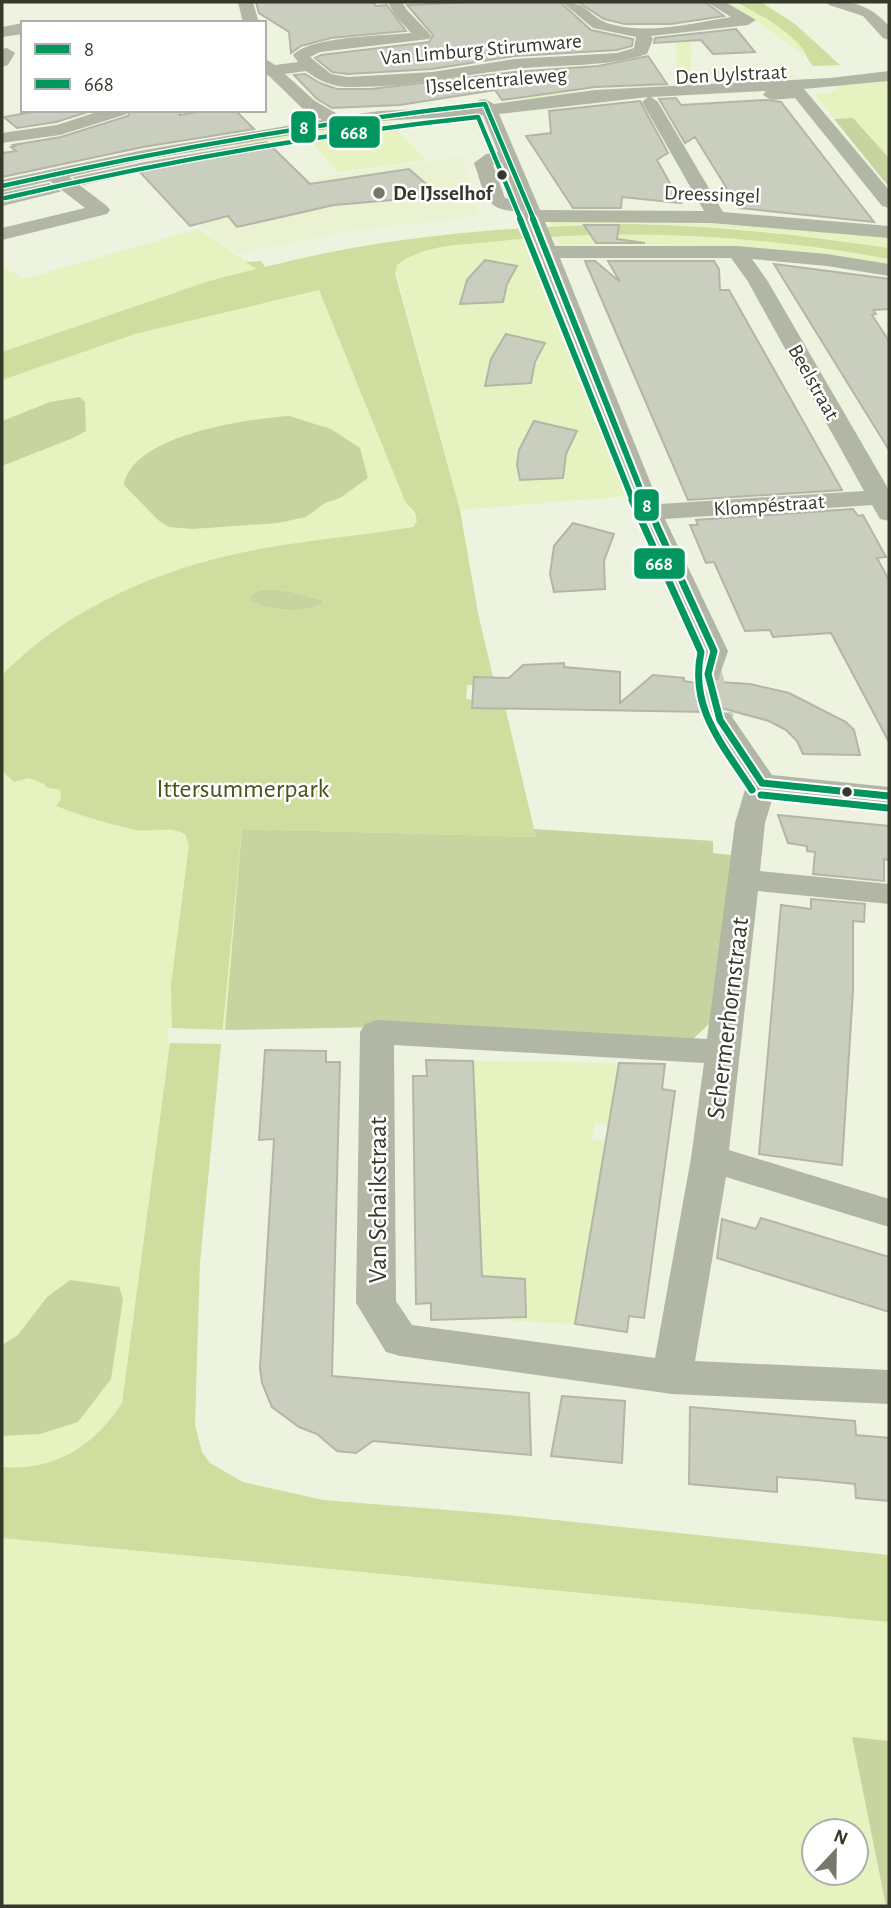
<svg xmlns="http://www.w3.org/2000/svg" width="891" height="1908" viewBox="0 0 891 1908" font-family="'Alegreya Sans',sans-serif">
<style>
.built{fill:#eaf2d2}
.green{fill:#e7f2c1;fill-rule:evenodd}
.forest{fill:#c8d49f}
.water{fill:#cfdd9e;fill-rule:evenodd}
.pier{fill:#eef3e0}
.building{fill:#cacebf;stroke:#b3b6a7;stroke-width:2}
.lines{fill:none;stroke-linecap:round;stroke-linejoin:round}
.minor-tunnel{stroke:#c9cebc;stroke-width:28;stroke-dasharray:28 14;stroke-linecap:butt}
.minor{fill:#b2b6a4;fill-rule:evenodd}
.bus-1-far2-casing{stroke:#fff;stroke-width:7}
.bus-1-far1-casing{stroke:#fff;stroke-width:10}
.bus-1-casing{stroke:#fff;stroke-width:11}
.bus-2-far2-casing{stroke:#fff;stroke-width:7}
.bus-2-far1-casing{stroke:#fff;stroke-width:10}
.bus-2-casing{stroke:#fff;stroke-width:11}
.bus-1-far2{stroke:#00965e;stroke-width:4.5}
.bus-1-far1{stroke:#00965e;stroke-width:6}
.bus-1{stroke:#00965e;stroke-width:7}
.bus-2-far2{stroke:#00965e;stroke-width:4.5}
.bus-2-far1{stroke:#00965e;stroke-width:6}
.bus-2{stroke:#00965e;stroke-width:7}
.bus-dot{fill:#35382a;stroke:#fff;stroke-width:2.5}
.poi-dot{fill:#76796a;stroke:#fff;stroke-width:2.5}
.labels{text-anchor:middle;stroke-width:5;stroke-linejoin:round;paint-order:stroke}
.far-street-label{font-size:21px;fill:#35382a;stroke:#fff}
.far-poi-label{font-size:21px;font-weight:bold;fill:#35382a;stroke:#fff;text-anchor:start}
.park-label{font-size:26px;fill:#485317;stroke:#fff}
.street-label{font-size:26px;fill:#35382a;stroke:#fff}
.line-badge{stroke:#fff;stroke-width:2.5}
.badge-label{font-size:19px;text-anchor:middle;font-weight:bold;fill:#fff}
</style>
<rect width="100%" height="100%" fill="#eef3e0"/>
<!-- built -->
<path class="built" d="M462 157 479 216 355 230 238 254 166 198Z"/>
<!-- green -->
<path class="green" d="M723 2C742 2 803 33 803 54L752 18Z
M689 41 692 52 690 71 790 67 792 71 683 77 677 65 675 42Z
M795 75 789 79 491 101 498 98Z
M889 80V166L849 119H834L814 94H831V91L837 88 838 83Z
M387 119 426 160 338 172 307 137 238 147 232 142Z
M620 216 867 233 889 236V248C778 231 665 218 552 226L548 217Z
M199 229 257 269 209 281 2 352V266L24 279Z
M631 234 765 240 889 259V266C779 247 671 242 559 245L556 237Z
M526 239 628 496 460 510 395 268C413 243 496 240 526 239Z
M319 290 405 501 478 613 493 677H474L473 685H467L466 699 505 707 534 829 713 841V853L731 855 378 1027 243 1030 172 1028 122 1403C94 1446 55 1471 2 1467V380L135 334Z
M473 1061 619 1063 608 1126 595 1124 592 1139 606 1141 574 1324 481 1319Z
M2 1538 889 1622V1741L852 1738 886 1906H2ZM814 1831H856V1873H814Z"/>
<!-- forest -->
<path class="forest" d="M853 118 889 158V187L834 119Z
M80 397 85 402 86 431 73 438 2 466V421L50 402Z
M289 416 331 429 360 448 368 478 340 498 325 503 306 517 278 523 192 529 169 527 158 520 124 485C132 435 247 419 289 416Z
M272 589 298 593 324 601C313 616 264 610 250 601L249 597 259 590Z
M242 829 535 837 534 829 713 841V853L731 855 711 1022 693 1039 378 1027 225 1030Z
M70 1280 119 1287 123 1299 111 1379 78 1422 40 1434 2 1436V1345L18 1335 47 1297Z
M852 1737 889 1741V1906H886Z"/>
<!-- water -->
<path class="water" d="M736 2H761L795 24 840 65 813 66C806 58 805 50 798 43 780 25 758 14 736 2Z
M632 224C719 226 803 235 889 248V259C757 235 624 227 490 242 459 245 422 245 397 265L395 273 460 510 478 613 493 677H474L473 685H467L466 699 505 707 536 837 242 829 200 1262 195 1425 202 1452 210 1463 243 1482 323 1500 498 1514 889 1555V1622L2 1538V1467C55 1471 94 1446 122 1403L172 1028 171 985 189 845 185 834C168 825 153 833 136 830 109 824 82 816 56 806L61 799 60 790 45 787V784L29 778 14 782 2 771V675C72 603 173 563 271 547 318 539 366 535 413 527L417 521 415 513 405 501 319 290 135 334 2 380V352L209 281 256 269 246 262 261 261 265 267C385 236 507 226 632 224ZM272 589 298 593 324 601C313 616 264 610 250 601L249 597 259 590Z"/>
<!-- pier -->
<path class="pier" d="M169 1028H172L228 1030 224 1044 167 1043Z"/>
<!-- building -->
<path class="building" d="M256 2H373L376 6 387 5 406 31 331 38 301 46 291 53 289 32 259 13Z
M480 2H560L591 30 633 39 632 46 617 50 515 56 432 69 348 74 332 72 315 58 321 55 429 42 433 35 407 5Z
M578 2H705L724 16 671 24H625L604 19Z
M736 29 755 52 713 54 701 40 654 43 655 38Z
M648 56 667 84 595 87 502 100 495 90 400 105 332 108 317 99 294 75 305 74 320 83 337 89H371L514 72 598 66Z
M676 98 681 105 766 100 781 102 874 222 739 208 695 137 685 143 659 99Z
M640 101 668 153 657 160 681 203 622 197 621 208H573L526 136 551 133 549 111Z
M43 110H94L56 122 17 128 4 117Z
M131 110H179L180 115 207 110H235L254 129 143 147 2 177V153L16 151 11 147 15 146 13 145 61 137 128 116Z
M267 142 310 184 409 169 440 196 334 205 237 227 228 216 190 226 139 171 83 184 75 178 145 163Z
M49 184 59 191 2 205V194Z
M584 225H619L617 239 645 243H596Z
M485 260 517 266 507 284 503 302 460 304 467 280Z
M585 261H595L620 282 608 261H714L719 269 720 290H729L842 490 688 500Z
M774 264 889 279V309L873 310 876 314 872 315 889 341V450Z
M506 334 545 343 535 362 531 383 485 386 491 359Z
M534 421 577 431 566 454 563 478 520 480 517 465 519 450Z
M853 509 858 516 863 515 886 557 877 558 889 580V742L831 633 773 637 770 630 745 631 714 562 706 563 690 525H698L696 520Z
M573 523 614 534 604 561 605 589 554 592 550 574 554 546Z
M564 663V667L620 672V703L653 675 684 678V681L707 685 719 682 750 684 789 693 846 722 854 730 860 755 803 754 797 741 786 730 769 721 721 708 708 712 472 708 474 677 509 678 523 665Z
M778 815 889 826V860L884 859V881L813 874 815 852 807 851V846L788 843Z
M811 899 865 904 864 922 853 921V991L842 1165 759 1154 781 905 811 909Z
M265 1050 326 1051V1062H340L332 1376 529 1393 531 1455 373 1441 356 1453 337 1451 317 1434 299 1427 272 1407 262 1383 260 1368 274 1139 259 1140Z
M426 1060 473 1061 482 1276 525 1279 526 1317 431 1320V1303L416 1304 413 1076H427Z
M619 1063 665 1064 662 1089 675 1091 644 1318 629 1316 627 1332 575 1324Z
M761 1218 889 1257V1312L717 1258 722 1219 756 1229Z
M562 1396 625 1401 622 1463 551 1456Z
M690 1407 855 1421 856 1435 889 1438V1501L856 1498 855 1484 816 1480 777 1477V1492L689 1484Z"/>
<g class="lines">
<!-- minor-tunnel -->
<path class="minor-tunnel" d="M708 674 720 720"/>
<!-- minor -->
<path class="minor" d="M238 2H253L259 23H243Z
M388 2H402L407 10 429 33 431 36 429 39 320 52 310 57 331 74 348 77 432 72 515 59 617 53 634 48 636 37 593 28 562 2C590 2 587 17 610 24 648 35 694 23 731 17L707 2H725L756 20 748 25 651 36 653 39 647 54C603 68 559 64 514 69 460 75 406 88 350 87 333 87 319 81 306 71L285 74 315 101 341 116 380 111 477 106 479 100 485 99 494 104 595 90 830 78 889 71 888 81 804 89 889 190V208L882 206 795 98 771 100 763 95 766 91 651 97 658 102 723 212 889 226V238L711 223 545 222 555 246H737L827 254 889 264V276L827 266 752 259 767 280 889 490V521L880 519 872 505 665 519 728 651 718 680 708 682 698 680 694 674 700 651 644 529 522 211C484 213 485 193 474 163L486 154 498 152 483 115 380 121 338 127 144 160 69 177 107 206 110 210 107 214 2 240V228L85 208 50 181 2 192V180L144 150 322 120 303 109 268 75 264 76V58L275 65 298 62 293 55C311 36 384 36 411 33L395 15ZM648 97 642 102 704 211 540 210 499 114ZM502 163 503 165 517 200 505 198 493 165ZM560 258H731L747 280 864 491 659 504Z
M826 2C855 1 869 5 889 26V40L883 38 863 16 829 5Z
M23 23V34L2 37V27Z
M7 48 15 53 8 65 2 67V49Z
M103 110H129L127 114 60 135 2 143V133L57 125Z
M720 711 730 714 772 775 889 787V805L774 793 765 823 760 871 889 884V904L758 891 729 1150 889 1199V1227L726 1177 695 1361 889 1370V1404L672 1394 400 1356 386 1352 356 1303 360 1032 365 1024 377 1020 707 1039 735 823 747 783 706 720 710 714ZM394 1045 704 1063 691 1158 655 1358 412 1325 396 1301Z"/>
<!-- bus-1-far2 casing -->
<g class="bus-1-far2-casing">
<path id="bus-1-far2" d="M2 186C162 150 322 122 485 104L534 220"/>
</g>
<!-- bus-1-far1 casing -->
<g class="bus-1-far1-casing">
<path id="bus-1-far1" d="M533 219 645 501"/>
</g>
<!-- bus-1 casing -->
<g class="bus-1-casing">
<path id="bus-1" d="M645 500 714 651 708 674 720 720 762 783
M762 783 889 796"/>
</g>
<!-- bus-2-far2 casing -->
<g class="bus-2-far2-casing">
<path id="bus-2-far2" d="M5 198C161 162 318 134 478 117L521 220"/>
</g>
<!-- bus-2-far1 casing -->
<g class="bus-2-far1-casing">
<path id="bus-2-far1" d="M520 219 633 501"/>
</g>
<!-- bus-2 casing -->
<g class="bus-2-casing">
<path id="bus-2" d="M632 500 701 652C689 708 723 745 752 790
M761 795 888 808"/>
</g>
<!-- bus-1-far2 -->
<use href="#bus-1-far2" class="bus-1-far2"/>
<!-- bus-1-far1 -->
<use href="#bus-1-far1" class="bus-1-far1"/>
<!-- bus-1 -->
<use href="#bus-1" class="bus-1"/>
<!-- bus-2-far2 -->
<use href="#bus-2-far2" class="bus-2-far2"/>
<!-- bus-2-far1 -->
<use href="#bus-2-far1" class="bus-2-far1"/>
<!-- bus-2 -->
<use href="#bus-2" class="bus-2"/>
</g>
<!-- markers -->
<g class="bus-dot">
<circle cx="502" cy="175" r="6"/>
<circle cx="847" cy="792" r="6"/>
</g>
<circle class="poi-dot" cx="379" cy="193" r="7"/>
<g class="labels">
<!-- far-street labels -->
<g class="far-street-label">
<text transform="translate(481 49) rotate(-5)" y="7">Van Limburg Stirumware</text>
<text transform="translate(731 74) rotate(-3)" y="7">Den Uylstraat</text>
<text transform="translate(496 80) rotate(-5)" y="7">IJsselcentraleweg</text>
<text transform="translate(712 194) rotate(2)" y="7">Dreessingel</text>
<text transform="translate(814 382) rotate(61)" y="7">Beelstraat</text>
<text transform="translate(769 505) rotate(-4)" y="7">Klompéstraat</text>
</g>
<!-- far-poi labels -->
<g class="far-poi-label">
<text x="393" y="200">De IJsselhof</text>
</g>
<!-- park labels -->
<g class="park-label">
<text x="243" y="797">Ittersummerpark</text>
</g>
<!-- street labels -->
<g class="street-label">
<text transform="translate(727 1018) rotate(-83)" y="9">Schermerhornstraat</text>
<text transform="translate(377 1200) rotate(-90)" y="9">Van Schaikstraat</text>
</g>
</g>
<g class="line-badge">
<rect x="290" y="110" width="27" height="34" rx="7" fill="#00965e"/>
<rect x="328" y="115" width="53" height="34" rx="7" fill="#00965e"/>
<rect x="633" y="488" width="27" height="34" rx="7" fill="#00965e"/>
<rect x="633" y="547" width="53" height="33" rx="7" fill="#00965e"/>
</g>
<g class="badge-label">
<text x="304" y="134">8</text>
<text x="354" y="139">668</text>
<text x="647" y="512">8</text>
<text x="659" y="570">668</text>
</g>
<!-- border -->
<rect width="891" height="1908" fill="none" stroke="#35382a" stroke-width="7"/>
<!-- legend -->
<rect x="21" y="21" width="245" height="91" fill="#ffffff" stroke="#aeafaa" stroke-width="2"/>
<rect x="35" y="44" width="35" height="10" fill="#00965e" stroke="#aeafaa" stroke-width="2"/>
<text x="84" y="56" font-size="21" fill="#35382a">8</text>
<rect x="35" y="79" width="35" height="10" fill="#00965e" stroke="#aeafaa" stroke-width="2"/>
<text x="84" y="91" font-size="21" fill="#35382a">668</text>
<!-- north arrow -->
<g transform="translate(835 1852) rotate(22)"><circle r="33" fill="#ffffff" stroke="#aeafaa" stroke-width="2"/>
<path d="M0-5L12 26L0 18L-12 26Z" fill="#76796a"/>
<text y="-10" font-size="19" font-weight="bold" text-anchor="middle" fill="#35382a">N</text>
</g>
</svg>
